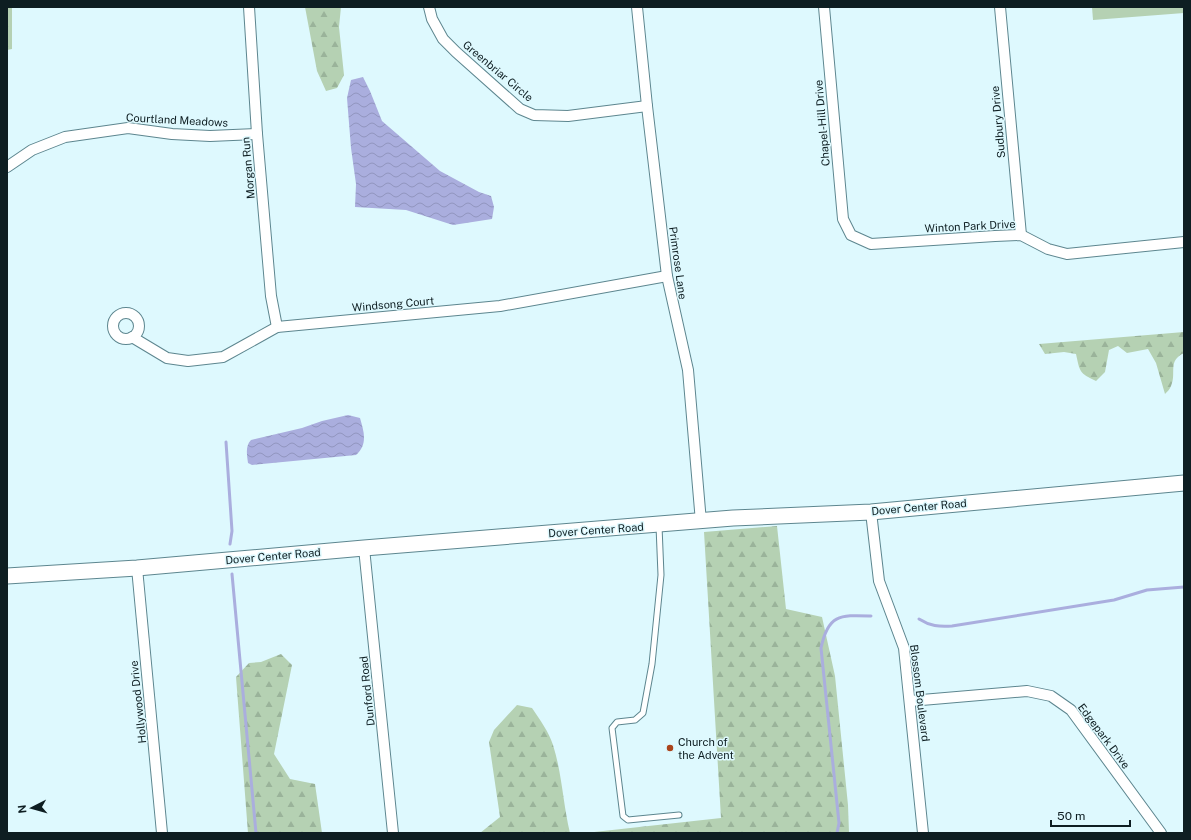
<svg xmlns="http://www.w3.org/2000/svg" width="1191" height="840" font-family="'Public Sans',sans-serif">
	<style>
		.forest { fill: url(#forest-firs) }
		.park { fill: #b5d1b3 }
		.water { fill: url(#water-waves) }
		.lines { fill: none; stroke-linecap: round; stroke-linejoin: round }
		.stream { stroke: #aaaede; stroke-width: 3 }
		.lane-casing { stroke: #5d868f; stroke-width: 7 }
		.street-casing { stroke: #5d868f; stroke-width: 12 }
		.secondary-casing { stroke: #5d868f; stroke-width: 17 }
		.lane { stroke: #fff; stroke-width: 5 }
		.street { stroke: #fff; stroke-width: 10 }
		.secondary { stroke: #fff; stroke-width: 15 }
		.poi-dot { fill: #aa441b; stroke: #def9fe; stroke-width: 1.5 }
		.labels { text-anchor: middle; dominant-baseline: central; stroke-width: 3; stroke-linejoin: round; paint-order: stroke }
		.street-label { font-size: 11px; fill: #0e1e22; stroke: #def9fe }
		.poi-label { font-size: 11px; fill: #0e1e22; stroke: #def9fe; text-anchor: start }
	</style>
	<defs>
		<pattern id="forest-firs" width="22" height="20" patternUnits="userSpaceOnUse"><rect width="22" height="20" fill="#b5d1b3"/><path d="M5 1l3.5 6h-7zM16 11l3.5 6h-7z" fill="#9ab39a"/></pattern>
		<pattern id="water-waves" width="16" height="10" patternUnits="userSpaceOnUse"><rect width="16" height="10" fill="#aaaede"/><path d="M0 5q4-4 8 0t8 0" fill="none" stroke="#9195be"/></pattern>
	</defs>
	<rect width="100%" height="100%" fill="#def9fe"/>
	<g class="forest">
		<path d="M 7,7 L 12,7 L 12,49 L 7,50 Z"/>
		<path d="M 305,7 L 341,7 L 339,27 L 344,75 L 337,88 L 326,91 L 317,71 Z"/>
		<path d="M 1184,332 L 1184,353 C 1167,361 1177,373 1171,386 C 1170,389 1167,392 1165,394 L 1156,363 L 1148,349 L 1127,353 L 1118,346 L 1109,350 L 1105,372 L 1096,381 C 1079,373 1080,372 1076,354 L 1064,352 L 1045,354 L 1039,344 Z"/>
		<path d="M 777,526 L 786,609 L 822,617 L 835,676 L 848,805 L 849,833 L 585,833 L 721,818 L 704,532 Z"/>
		<path d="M 281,654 L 292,665 L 274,754 L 290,779 L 315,784 L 322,833 L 248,833 L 236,677 L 249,663 L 261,662 Z"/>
		<path d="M 517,705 L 532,708 C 540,720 549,732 553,745 C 562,773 563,804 570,833 L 480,833 L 500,817 L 489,742 L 494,730 Z"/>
	</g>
	<path class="park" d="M 1092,7 L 1184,7 L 1184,13 L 1093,20 Z"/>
	<g class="water">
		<path d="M 363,77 L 370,91 L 382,121 L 440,171 L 479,192 L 491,196 L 494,207 L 492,219 L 453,225 L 406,210 L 355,207 L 356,184 L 351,148 L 347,98 L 351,80 Z"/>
		<path d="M 348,415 L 360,418 C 364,432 368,444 356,455 L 252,465 L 248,463 C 247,455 245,446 251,440 L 302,428 L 322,421 Z"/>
	</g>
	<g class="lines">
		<g class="stream">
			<path d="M 226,442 L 232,531 L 230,544"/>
			<path d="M 232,574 L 256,833"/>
			<path d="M 919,619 C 930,626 939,627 952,626 L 1114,600 L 1147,590 L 1184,587"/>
			<path d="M 837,833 L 839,823 L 821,648 C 828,614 840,615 871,616"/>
		</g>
		<defs>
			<path id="lane" d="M 659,526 L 661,575 L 652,664 L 643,713 L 635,720 L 617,722 L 612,728 L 623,816 L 628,820 L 679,815"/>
			<g id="street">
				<path d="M 249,7 L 257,134 L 271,296 L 277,327"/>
				<path d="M 429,7 L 432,19 L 443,39 L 456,52 L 520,109 L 534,115 L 568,116 L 647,106"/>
				<path d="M 637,7 L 647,106 L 667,276 L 688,370 L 701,522"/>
				<path d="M 824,7 L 843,219 L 851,235 L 871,244 L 995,236 L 1021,235 L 1048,249 L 1067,254 L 1184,242"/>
				<path d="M 1000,7 L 1021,235"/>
				<path d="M 7,167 L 32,150 L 65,137 L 128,128 L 172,134 L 210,136 L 257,134"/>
				<circle cx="126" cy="326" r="13"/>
				<path d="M 132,337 L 167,358 L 188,361 L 223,357 L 277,327 L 500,306 L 667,276"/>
				<path d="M 871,512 L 879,581 L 904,648 L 923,833"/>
				<path d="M 364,548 L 393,833"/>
				<path d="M 137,568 L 162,833"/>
				<path d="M 910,701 L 1027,691 L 1051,696 L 1071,710 L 1161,833"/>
			</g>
			<path id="secondary" d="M 7,576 L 137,568 L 364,548 L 733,518 L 871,512 L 1184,483"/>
		</defs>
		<use href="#lane" class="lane-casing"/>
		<use href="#street" class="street-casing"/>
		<use href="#secondary" class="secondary-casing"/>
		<use href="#lane" class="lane"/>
		<use href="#street" class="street"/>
		<use href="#secondary" class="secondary"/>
	</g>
	<circle class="poi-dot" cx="670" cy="748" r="4"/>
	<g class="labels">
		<g class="street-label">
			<text transform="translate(498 71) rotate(40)">Greenbriar Circle</text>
			<text transform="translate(177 120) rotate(3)">Courtland Meadows</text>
			<text transform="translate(998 122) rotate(-95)">Sudbury Drive</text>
			<text transform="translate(822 123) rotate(-95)">Chapel-Hill Drive</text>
			<text transform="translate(248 168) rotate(-95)">Morgan Run</text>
			<text transform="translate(970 226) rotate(-3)">Winton Park Drive</text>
			<text transform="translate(678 263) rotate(82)">Primrose Lane</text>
			<text transform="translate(393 304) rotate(-5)">Windsong Court</text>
			<text transform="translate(919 507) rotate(-5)">Dover Center Road</text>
			<text transform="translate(596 530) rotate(-4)">Dover Center Road</text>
			<text transform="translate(273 556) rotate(-5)">Dover Center Road</text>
			<text transform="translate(367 691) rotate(-96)">Dunford Road</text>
			<text transform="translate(920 693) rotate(83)">Blossom Boulevard</text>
			<text transform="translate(138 702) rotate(-96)">Hollywood Drive</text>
			<text transform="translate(1104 736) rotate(53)">Edgepark Drive</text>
		</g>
		<g class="poi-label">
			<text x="678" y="742">Church of<tspan x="678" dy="13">the Advent</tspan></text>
		</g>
	</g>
	<rect width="1191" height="840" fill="none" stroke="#0e1e22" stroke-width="16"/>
	<g transform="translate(32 808) rotate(264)" stroke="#def9fe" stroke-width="3" paint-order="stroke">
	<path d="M0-3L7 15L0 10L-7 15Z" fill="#0e1e22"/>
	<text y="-6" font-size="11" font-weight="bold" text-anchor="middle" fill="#0e1e22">N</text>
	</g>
	<path d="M1051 820v6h79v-6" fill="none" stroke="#0e1e22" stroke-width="2"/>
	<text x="1057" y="820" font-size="12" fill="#0e1e22" stroke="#def9fe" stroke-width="3" paint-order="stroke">50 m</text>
</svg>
